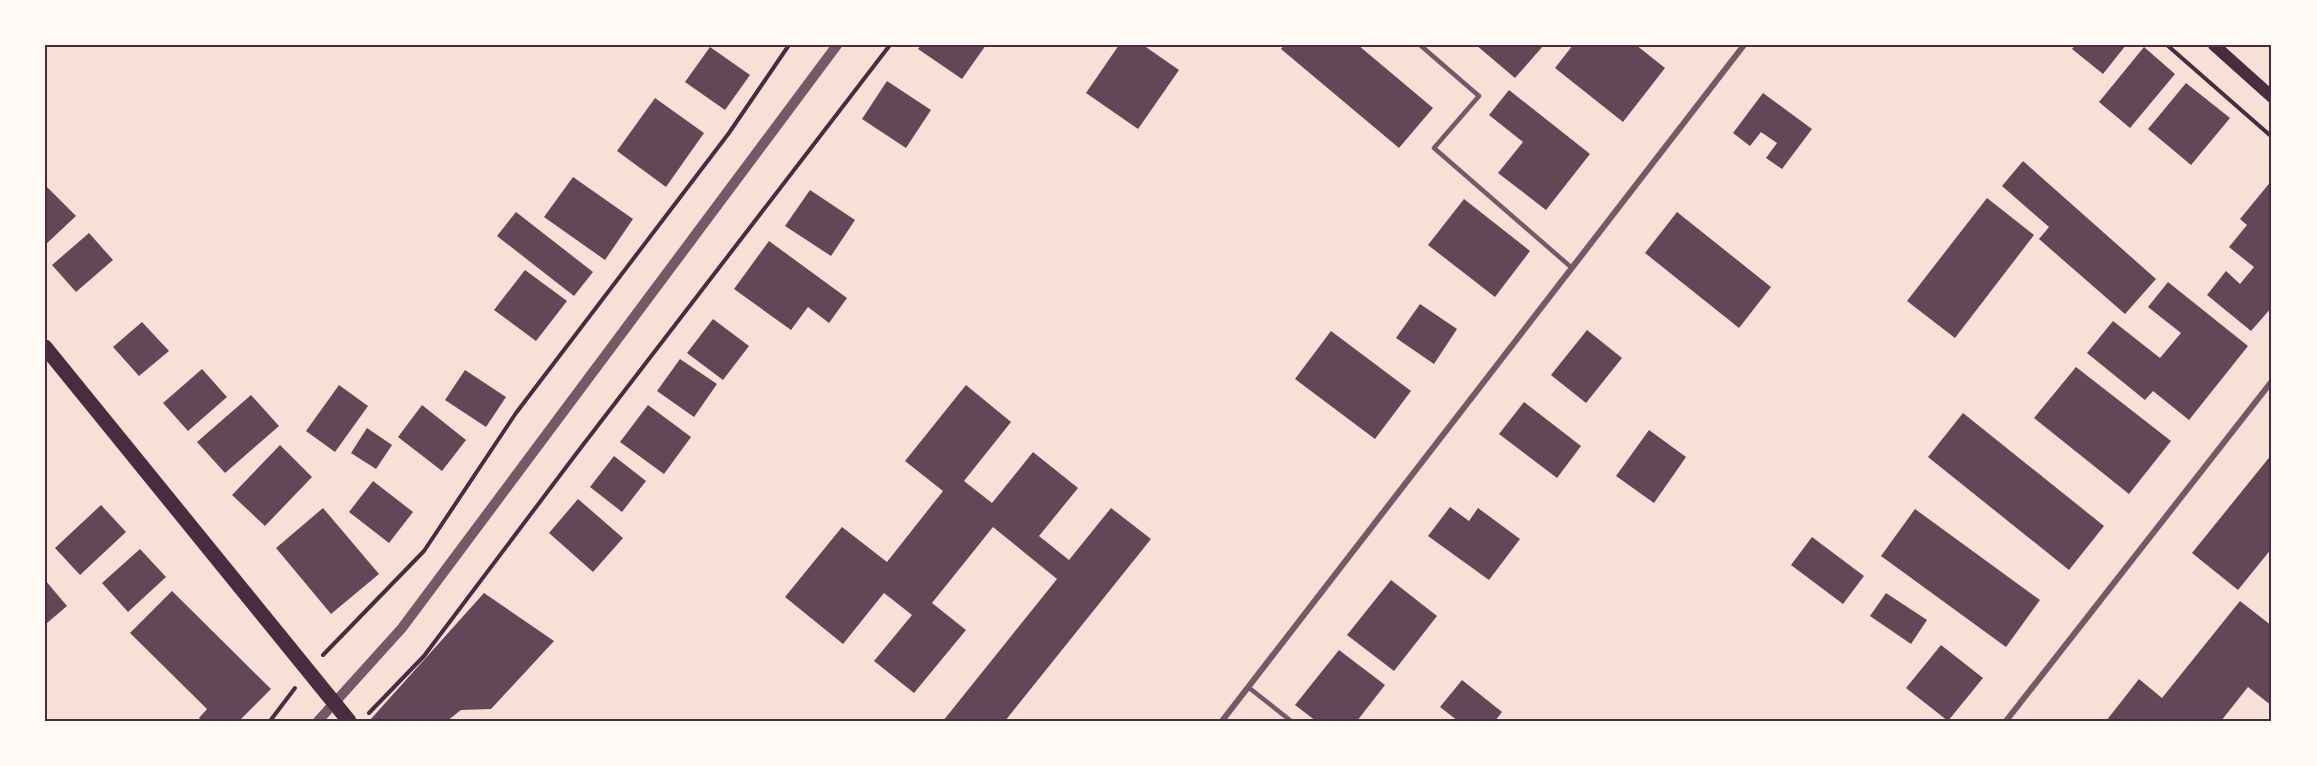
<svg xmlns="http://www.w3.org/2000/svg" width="2317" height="766" font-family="'DM Sans',sans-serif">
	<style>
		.building { fill: #644757 }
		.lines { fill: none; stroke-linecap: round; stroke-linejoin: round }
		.path { stroke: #4a2c40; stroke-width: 4 }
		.service { stroke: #755966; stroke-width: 4.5 }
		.minor { stroke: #755966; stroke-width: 6 }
		.tertiary { stroke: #755966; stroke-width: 10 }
		.secondary { stroke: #4a2c40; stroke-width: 12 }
		.primary { stroke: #4a2c40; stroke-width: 15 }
		.neatline { fill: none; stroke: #4a2c40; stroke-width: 2 }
	</style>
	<rect width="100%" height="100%" fill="#f7e1d7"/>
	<g class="building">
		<path d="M 921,45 L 986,45 L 962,79 L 918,49 Z"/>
		<path d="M 1119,45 L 1143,45 L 1179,70 L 1138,129 L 1086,93 Z"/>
		<path d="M 1284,45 L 1358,45 L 1433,108 L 1399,148 L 1281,49 Z"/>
		<path d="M 1476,45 L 1544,45 L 1515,78 Z"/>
		<path d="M 1573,45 L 1636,45 L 1665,68 L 1623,122 L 1555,68 Z"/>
		<path d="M 2075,45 L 2126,45 L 2103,74 L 2072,49 Z"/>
		<path d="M 710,47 L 750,75 L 725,110 L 685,82 Z"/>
		<path d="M 2144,47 L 2175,74 L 2130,128 L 2099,102 Z"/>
		<path d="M 887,81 L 931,110 L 906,148 L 862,119 Z"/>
		<path d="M 2186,83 L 2230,118 L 2191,165 L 2148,129 Z"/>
		<path d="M 1509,90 L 1590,154 L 1546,210 L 1498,173 L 1523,142 L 1489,115 Z"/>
		<path d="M 1763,93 L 1812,129 L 1782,169 L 1766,158 L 1777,143 L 1761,132 L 1750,146 L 1733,133 Z"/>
		<path d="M 655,98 L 704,133 L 666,187 L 617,151 Z"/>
		<path d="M 2023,161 L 2156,279 L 2125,314 L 2039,239 L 2049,227 L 2002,186 Z"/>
		<path d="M 573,177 L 633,219 L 605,260 L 544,217 Z"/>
		<path d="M 2272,180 L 2272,307 L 2251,331 L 2207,295 L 2226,271 L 2240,284 L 2254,267 L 2229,247 L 2247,225 L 2240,219 Z"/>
		<path d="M 47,187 L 76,216 L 45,245 L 45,189 Z"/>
		<path d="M 810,190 L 855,220 L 831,256 L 785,226 Z"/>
		<path d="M 1987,198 L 2034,235 L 1955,338 L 1907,301 Z"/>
		<path d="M 1464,199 L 1530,251 L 1495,297 L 1428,245 Z"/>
		<path d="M 516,212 L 593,272 L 574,296 L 497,236 Z"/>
		<path d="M 1677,212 L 1771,287 L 1739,328 L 1645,253 Z"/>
		<path d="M 89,233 L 113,260 L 76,292 L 52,265 Z"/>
		<path d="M 769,241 L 847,298 L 829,323 L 808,307 L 791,330 L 734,289 Z"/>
		<path d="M 525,270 L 567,301 L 536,341 L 494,310 Z"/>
		<path d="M 2168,282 L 2248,346 L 2189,420 L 2153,391 L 2145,400 L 2087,353 L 2113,321 L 2160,358 L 2181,333 L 2148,307 Z"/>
		<path d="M 1420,304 L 1457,329 L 1434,364 L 1396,338 Z"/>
		<path d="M 713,319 L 749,346 L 723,380 L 687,353 Z"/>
		<path d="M 142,322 L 169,351 L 139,376 L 113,347 Z"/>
		<path d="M 1587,330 L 1622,358 L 1586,403 L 1551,375 Z"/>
		<path d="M 1331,331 L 1411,391 L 1375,439 L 1295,379 Z"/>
		<path d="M 680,359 L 717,384 L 694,417 L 657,391 Z"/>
		<path d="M 2076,367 L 2171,441 L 2129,494 L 2034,418 Z"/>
		<path d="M 202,369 L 227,397 L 188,431 L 163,403 Z"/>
		<path d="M 465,370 L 506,397 L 486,427 L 445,400 Z"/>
		<path d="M 339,385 L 368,406 L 335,452 L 306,431 Z"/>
		<path d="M 966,385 L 1011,422 L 964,481 L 992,503 L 1033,452 L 1078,488 L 1039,536 L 1069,560 L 1111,508 L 1151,539 L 1005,721 L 943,721 L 1057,579 L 993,527 L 932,603 L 966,630 L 914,693 L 874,661 L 912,615 L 884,593 L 843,644 L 785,597 L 842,527 L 887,562 L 943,491 L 905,461 Z"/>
		<path d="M 251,395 L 279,426 L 225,473 L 197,442 Z"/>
		<path d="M 1524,402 L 1581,446 L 1557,478 L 1499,434 Z"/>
		<path d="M 422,405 L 466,440 L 442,471 L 398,437 Z"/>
		<path d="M 648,405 L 691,437 L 664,474 L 620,442 Z"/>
		<path d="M 1963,413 L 2104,526 L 2069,570 L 1928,457 Z"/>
		<path d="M 367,428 L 392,445 L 376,469 L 351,453 Z"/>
		<path d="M 1649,430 L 1686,457 L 1654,503 L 1616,476 Z"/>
		<path d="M 280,445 L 312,477 L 265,526 L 232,495 Z"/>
		<path d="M 2272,454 L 2272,548 L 2238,590 L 2192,553 Z"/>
		<path d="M 614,456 L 646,481 L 622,512 L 590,487 Z"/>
		<path d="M 373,481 L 413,512 L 389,543 L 349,512 Z"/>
		<path d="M 578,499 L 623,538 L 593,572 L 549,533 Z"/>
		<path d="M 101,505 L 126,532 L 80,575 L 55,548 Z"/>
		<path d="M 1450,507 L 1469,521 L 1478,508 L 1520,539 L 1489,580 L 1428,536 Z"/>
		<path d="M 323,508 L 379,574 L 331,614 L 276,548 Z"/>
		<path d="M 1915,509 L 2040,600 L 2006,647 L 1881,556 Z"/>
		<path d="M 1812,537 L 1864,576 L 1843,604 L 1791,565 Z"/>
		<path d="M 140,549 L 166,577 L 128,612 L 102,583 Z"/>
		<path d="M 45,580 L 67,606 L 47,623 L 45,621 Z"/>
		<path d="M 1391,580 L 1437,616 L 1394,671 L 1347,635 Z"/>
		<path d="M 172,591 L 271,689 L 239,721 L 202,721 L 199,718 L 207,709 L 130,633 Z"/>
		<path d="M 484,593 L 554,641 L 491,709 L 461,710 L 447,721 L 371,721 L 370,720 Z"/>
		<path d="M 1886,593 L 1927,620 L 1911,644 L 1870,616 Z"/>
		<path d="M 2240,601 L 2272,626 L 2272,706 L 2248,687 L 2221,721 L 2106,721 L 2139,679 L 2162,698 Z"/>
		<path d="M 1941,645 L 1983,678 L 1948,721 L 1906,688 Z"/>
		<path d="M 1339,650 L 1385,685 L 1357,721 L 1316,721 L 1295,705 Z"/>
		<path d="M 1462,680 L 1502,712 L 1495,721 L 1458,721 L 1440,707 Z"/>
	</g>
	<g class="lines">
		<g class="path">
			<path d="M 2167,45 L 2272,137"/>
			<path d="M 323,655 L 424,551 L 516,413 L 729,133 L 789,45"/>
			<path d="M 369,713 L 424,656 L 576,454 L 890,45"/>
			<path d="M 270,721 L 295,688"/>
		</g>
		<g class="service">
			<path d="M 1420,45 L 1479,96 L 1434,148 L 1572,268"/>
			<path d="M 1248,687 L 1291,721"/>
		</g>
		<g class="minor">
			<path d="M 1222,721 L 1744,45"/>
			<path d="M 2006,721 L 2272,381"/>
		</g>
		<path class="tertiary" d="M 318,721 L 402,628 L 837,45"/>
		<path class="secondary" d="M 2214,45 L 2272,97"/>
		<path class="primary" d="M 45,347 L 349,721"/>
	</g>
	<rect width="2317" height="766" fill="none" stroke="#fffaf5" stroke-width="93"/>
	<rect x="46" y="46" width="2224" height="674" class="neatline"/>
</svg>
